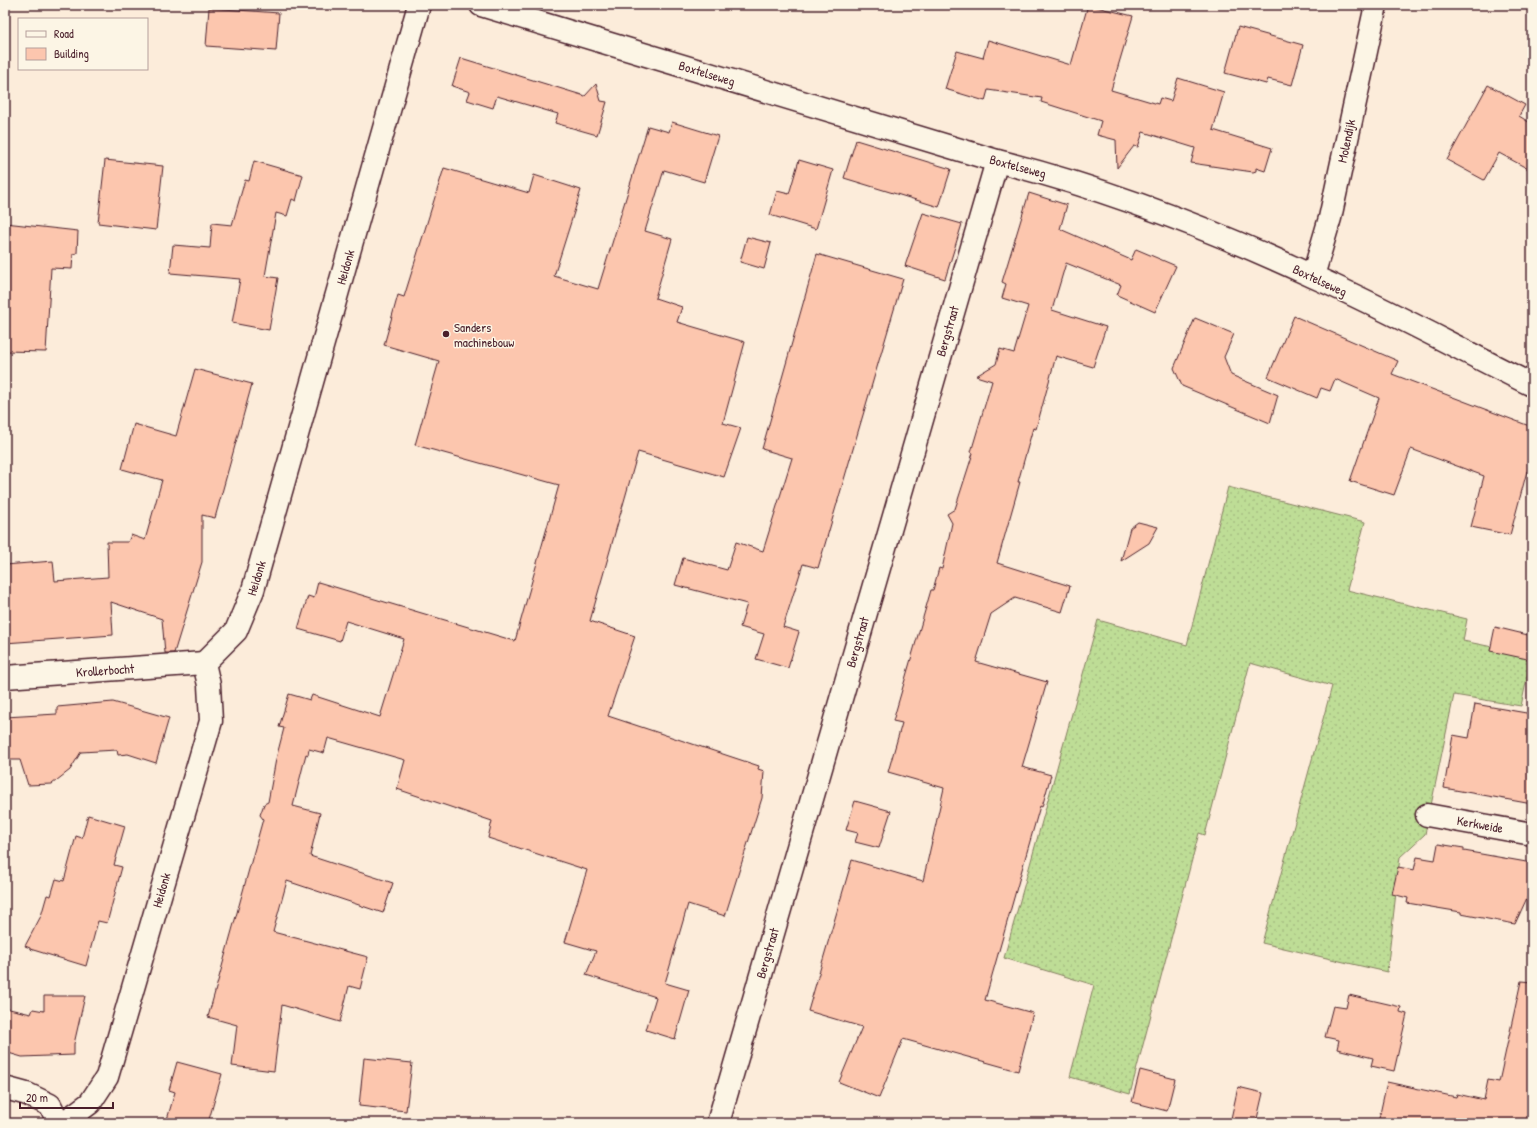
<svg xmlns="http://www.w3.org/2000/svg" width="1537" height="1128" font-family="'Patrick Hand',sans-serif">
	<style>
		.grass { fill: url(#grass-dots); stroke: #847e60 }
		.building { fill: #fcc6ae; stroke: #4a1f2b }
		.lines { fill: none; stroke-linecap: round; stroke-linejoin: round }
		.street-casing { stroke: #4a1f2b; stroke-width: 25 }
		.secondary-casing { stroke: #4a1f2b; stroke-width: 25 }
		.street { stroke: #fcf5e5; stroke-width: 22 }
		.secondary { stroke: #fcf5e5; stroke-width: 22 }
		.poi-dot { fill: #4a1f2b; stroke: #fcf5e5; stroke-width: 1.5 }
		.labels { text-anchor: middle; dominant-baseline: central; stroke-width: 3; stroke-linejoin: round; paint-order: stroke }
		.street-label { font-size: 13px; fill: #4a1f2b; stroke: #fcf5e5 }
		.poi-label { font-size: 13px; fill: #4a1f2b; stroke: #fcf5e5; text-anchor: start }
	</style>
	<defs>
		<pattern id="grass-dots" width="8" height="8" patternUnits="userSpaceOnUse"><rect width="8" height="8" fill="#bedd96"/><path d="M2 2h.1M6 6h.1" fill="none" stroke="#a5bd81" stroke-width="1.8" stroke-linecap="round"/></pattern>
	</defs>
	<rect width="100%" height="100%" fill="#fcecda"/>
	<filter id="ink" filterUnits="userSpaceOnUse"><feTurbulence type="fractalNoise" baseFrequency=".025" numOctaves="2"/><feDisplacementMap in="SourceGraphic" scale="8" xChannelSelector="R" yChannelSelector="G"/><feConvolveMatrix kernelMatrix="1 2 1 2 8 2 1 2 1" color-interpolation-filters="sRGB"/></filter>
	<g filter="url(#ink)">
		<path class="grass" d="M 1228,487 L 1365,522 L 1347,590 L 1467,619 L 1463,641 L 1532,655 L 1521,706 L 1454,695 L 1425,834 L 1400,857 L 1387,972 L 1262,943 L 1332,686 L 1250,663 L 1205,835 L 1199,833 L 1130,1094 L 1070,1077 L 1094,985 L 1004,958 L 1098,620 L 1187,645 Z"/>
		<g class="building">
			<path d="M 1088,5 L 1133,16 L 1111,90 L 1158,104 L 1160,98 L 1171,101 L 1178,78 L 1224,92 L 1213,130 L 1272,148 L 1265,171 L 1256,168 L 1256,171 L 1253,172 L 1191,163 L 1195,148 L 1143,132 L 1138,147 L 1134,146 L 1117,168 L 1116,140 L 1097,135 L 1101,121 L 1041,102 L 1042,98 L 988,90 L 985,101 L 945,89 L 957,51 L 983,58 L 988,40 L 1071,65 Z"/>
			<path d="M 209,8 L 279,13 L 276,51 L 206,46 Z"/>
			<path d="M 1238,27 L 1303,45 L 1292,85 L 1268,79 L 1266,84 L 1225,73 Z"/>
			<path d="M 461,58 L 585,96 L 596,84 L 601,101 L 607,102 L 597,135 L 555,123 L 558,114 L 497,96 L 493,108 L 467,100 L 470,92 L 452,86 Z"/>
			<path d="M 1488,85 L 1525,105 L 1519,116 L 1532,124 L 1532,171 L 1499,153 L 1484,180 L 1447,160 Z"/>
			<path d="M 672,122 L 718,136 L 704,182 L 664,170 L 645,231 L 672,239 L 655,298 L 682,307 L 677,322 L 745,342 L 723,423 L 741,428 L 724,477 L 638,452 L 590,621 L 635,636 L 608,716 L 759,766 L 758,769 L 764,771 L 762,798 L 725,916 L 688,904 L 665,983 L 689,990 L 675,1039 L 646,1030 L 656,997 L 586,975 L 596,951 L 565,942 L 587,870 L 488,838 L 492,821 L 397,789 L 405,760 L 328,738 L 324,753 L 309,749 L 308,755 L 306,754 L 293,806 L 320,813 L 310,856 L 393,883 L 383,913 L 287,881 L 273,932 L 368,957 L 360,989 L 349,986 L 340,1022 L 282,1005 L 274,1071 L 232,1066 L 237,1025 L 208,1017 L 263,819 L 260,815 L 264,804 L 268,802 L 276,759 L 284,728 L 279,727 L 289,694 L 310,700 L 312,695 L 380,717 L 404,639 L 346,621 L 340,641 L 298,629 L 308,596 L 314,598 L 318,582 L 515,641 L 559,485 L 415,445 L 439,361 L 384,345 L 398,295 L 404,297 L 444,168 L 529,193 L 534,175 L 581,190 L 554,276 L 598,289 L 648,126 L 669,132 Z"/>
			<path d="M 856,140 L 951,169 L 939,207 L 844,178 Z"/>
			<path d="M 105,160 L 163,166 L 156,230 L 98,223 Z"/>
			<path d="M 799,160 L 833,170 L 816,229 L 770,215 L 777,191 L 789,194 Z"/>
			<path d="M 254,161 L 303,175 L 296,201 L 292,199 L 287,216 L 276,213 L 265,276 L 278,278 L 269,330 L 232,323 L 240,279 L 170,273 L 173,245 L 210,248 L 212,223 L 232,225 L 245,180 L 249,181 Z"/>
			<path d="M 1029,193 L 1067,205 L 1060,229 L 1131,260 L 1136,249 L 1176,266 L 1155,312 L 1117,295 L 1121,285 L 1066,263 L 1052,310 L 1106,327 L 1093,367 L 1056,356 L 1036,429 L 1033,428 L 1018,482 L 1020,482 L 997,563 L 1070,586 L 1062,612 L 1015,598 L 991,614 L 976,662 L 1047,682 L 1022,767 L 1051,775 L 1042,807 L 1040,806 L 985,1000 L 1033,1013 L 1018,1071 L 903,1039 L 879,1098 L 839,1082 L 862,1027 L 808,1011 L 852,860 L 923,881 L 944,788 L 888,772 L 902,723 L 893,721 L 931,590 L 933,590 L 939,568 L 942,569 L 952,523 L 947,514 L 955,509 L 973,453 L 971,452 L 992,381 L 976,376 L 996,364 L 1000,349 L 1014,353 L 1028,306 L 1002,298 L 1006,284 L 1002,282 Z"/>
			<path d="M 923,213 L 962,224 L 945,279 L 905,266 Z"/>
			<path d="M 5,223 L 78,231 L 77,253 L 73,254 L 72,269 L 51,268 L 46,352 L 5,351 Z"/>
			<path d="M 747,237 L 771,243 L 764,269 L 740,262 Z"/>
			<path d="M 817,254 L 903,279 L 818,568 L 803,564 L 783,627 L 799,632 L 788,668 L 756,659 L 764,634 L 740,627 L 747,604 L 675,585 L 683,558 L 727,570 L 736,542 L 763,551 L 792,458 L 762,449 Z"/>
			<path d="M 1294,316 L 1398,361 L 1392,374 L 1532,427 L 1532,474 L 1527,471 L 1510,535 L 1471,527 L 1484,476 L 1411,449 L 1394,495 L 1350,481 L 1379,398 L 1335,379 L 1330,391 L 1321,388 L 1317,398 L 1268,377 Z"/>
			<path d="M 1195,318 L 1234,334 L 1224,357 L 1231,375 L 1278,395 L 1270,423 L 1182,386 L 1174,368 Z"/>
			<path d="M 195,369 L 252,384 L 215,518 L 202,515 L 202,562 L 174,653 L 165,653 L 162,619 L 111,602 L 113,635 L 5,643 L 5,565 L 53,561 L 55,581 L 108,577 L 107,542 L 128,542 L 131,535 L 145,540 L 162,480 L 122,469 L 134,424 L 176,436 Z"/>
			<path d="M 1138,522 L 1158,527 L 1149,543 L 1121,561 L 1130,528 Z"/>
			<path d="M 1495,627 L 1532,636 L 1532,660 L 1490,651 Z"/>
			<path d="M 113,702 L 169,718 L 156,763 L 128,754 L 118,755 L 117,750 L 81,752 L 70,770 L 52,784 L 28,785 L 20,760 L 5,760 L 5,717 L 57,714 L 57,707 Z"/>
			<path d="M 1475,704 L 1532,714 L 1532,804 L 1444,788 L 1453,735 L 1469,738 Z"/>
			<path d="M 855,801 L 891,811 L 879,848 L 855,842 L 858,833 L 846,830 Z"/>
			<path d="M 88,815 L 125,826 L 114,865 L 122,867 L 107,923 L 98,921 L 86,966 L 30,949 L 30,948 L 25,946 L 41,916 L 47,895 L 51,896 L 56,879 L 64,881 L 76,836 L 82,838 Z"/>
			<path d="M 1438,844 L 1464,848 L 1464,851 L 1532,863 L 1532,887 L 1515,924 L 1461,914 L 1461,912 L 1407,903 L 1408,898 L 1392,894 L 1398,867 L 1414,870 L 1417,857 L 1435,860 Z"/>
			<path d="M 1521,981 L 1532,982 L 1532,1123 L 1378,1123 L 1387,1082 L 1456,1097 L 1457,1094 L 1484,1100 L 1488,1080 L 1499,1082 Z"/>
			<path d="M 1349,995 L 1401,1007 L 1400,1012 L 1407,1014 L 1394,1071 L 1371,1066 L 1373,1058 L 1337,1049 L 1339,1040 L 1325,1037 L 1333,1006 L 1346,1008 Z"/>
			<path d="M 44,996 L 85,996 L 74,1044 L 74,1055 L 22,1057 L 5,1052 L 5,1008 L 31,1014 L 33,1009 L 44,1011 Z"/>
			<path d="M 364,1058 L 412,1063 L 406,1111 L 359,1106 Z"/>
			<path d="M 177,1062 L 222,1074 L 208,1123 L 166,1123 L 175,1092 L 169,1090 Z"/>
			<path d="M 1140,1070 L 1175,1079 L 1167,1111 L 1132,1102 Z"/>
			<path d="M 1238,1087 L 1263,1093 L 1256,1123 L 1230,1123 Z"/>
		</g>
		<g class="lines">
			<defs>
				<g id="street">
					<path d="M 1313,276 L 1330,218 L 1376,5"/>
					<path d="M 5,677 L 204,663"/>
					<path d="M 1427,815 L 1532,834"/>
					<path d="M 5,1088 L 27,1094 L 50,1105 L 59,1123"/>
					<path d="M 63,1123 L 90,1103 L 107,1077 L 211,721 L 209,685 L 204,663 L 236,631 L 253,590 L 419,5"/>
					<path d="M 718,1123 L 997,161"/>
				</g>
				<path id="secondary" d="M 481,5 L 997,161 C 1105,188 1211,229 1312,276 C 1387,309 1459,349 1532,385"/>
			</defs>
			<use href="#street" class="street-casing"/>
			<use href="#secondary" class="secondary-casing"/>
			<use href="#street" class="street"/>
			<use href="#secondary" class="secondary"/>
		</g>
	</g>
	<circle class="poi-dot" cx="446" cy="334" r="4"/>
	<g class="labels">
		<g class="street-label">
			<text transform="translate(707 73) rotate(17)">Boxtelseweg</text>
			<text transform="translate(1346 141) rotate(-78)">Molendijk</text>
			<text transform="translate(1018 166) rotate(15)">Boxtelseweg</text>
			<text transform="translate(345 267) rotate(-74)">Heidonk</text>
			<text transform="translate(1320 280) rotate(25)">Boxtelseweg</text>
			<text transform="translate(947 331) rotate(-74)">Bergstraat</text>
			<text transform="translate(256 578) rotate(-73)">Heidonk</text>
			<text transform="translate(857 642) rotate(-74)">Bergstraat</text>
			<text transform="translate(105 670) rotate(-4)">Krollerbocht</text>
			<text transform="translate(1480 824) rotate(10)">Kerkweide</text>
			<text transform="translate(161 890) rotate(-74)">Heidonk</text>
			<text transform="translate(767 953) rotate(-74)">Bergstraat</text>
		</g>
		<g class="poi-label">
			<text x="454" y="327">Sanders<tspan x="454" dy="15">machinebouw</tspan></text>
		</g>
	</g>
	<rect width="1537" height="1128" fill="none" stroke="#fcf5e5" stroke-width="20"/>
	<rect x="10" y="10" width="1517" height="1108" fill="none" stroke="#4a1f2b" stroke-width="1.5" filter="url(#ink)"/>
	<rect x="18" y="18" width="130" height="52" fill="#fcf5e5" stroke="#b59f9b"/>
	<rect x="26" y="31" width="20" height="6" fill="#fcf5e5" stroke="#b59f9b"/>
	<text x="54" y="38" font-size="12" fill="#4a1f2b">Road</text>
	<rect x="26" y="48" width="20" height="12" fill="#fcc6ae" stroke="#b59f9b"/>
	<text x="54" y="58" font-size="12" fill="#4a1f2b">Building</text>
	<path d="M20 1102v6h93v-6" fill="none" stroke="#4a1f2b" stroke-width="2"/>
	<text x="26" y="1102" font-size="12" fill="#4a1f2b" stroke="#fcf5e5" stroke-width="3" paint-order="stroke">20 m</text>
</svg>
